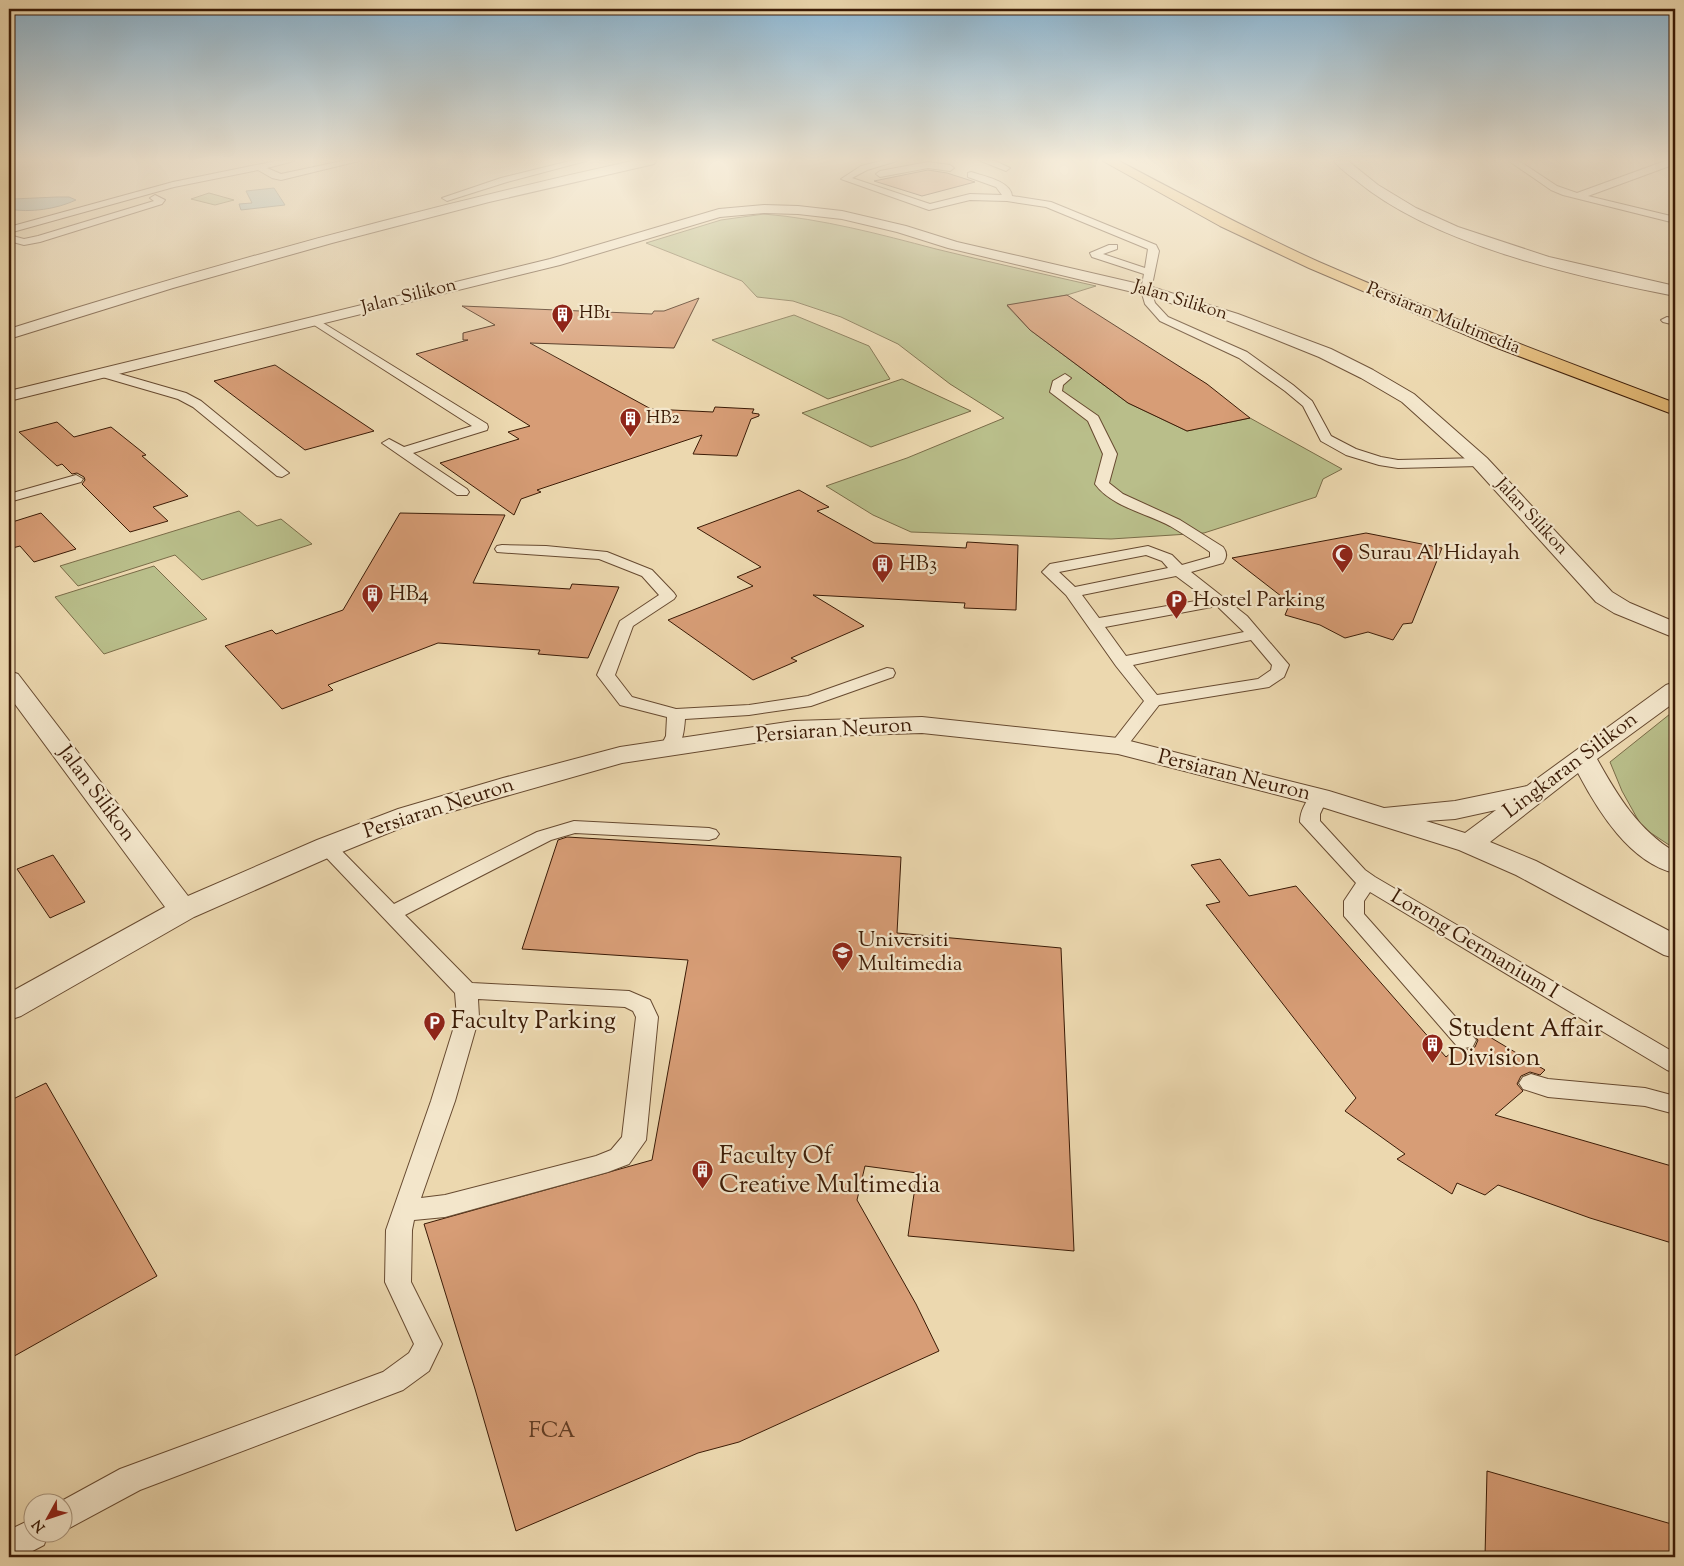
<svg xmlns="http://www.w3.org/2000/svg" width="1684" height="1566" font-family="'Sorts Mill Goudy',serif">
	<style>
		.green { fill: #b9be8a; stroke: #7a6c48 }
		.water { fill: #9db8b6; stroke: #767970 }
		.building { fill: #d79d76; stroke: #3b1b06 }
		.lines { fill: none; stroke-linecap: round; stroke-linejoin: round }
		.service-casing { stroke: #674a30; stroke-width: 2 }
		.tertiary-casing { stroke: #674a30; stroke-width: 2 }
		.primary-casing { stroke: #3b1b06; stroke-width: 2 }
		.service { fill: #f3e6cb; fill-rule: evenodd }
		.tertiary { fill: #f3e6cb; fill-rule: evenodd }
		.primary { fill: #e6bc78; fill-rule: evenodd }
		.labels { text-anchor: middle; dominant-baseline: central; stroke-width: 4.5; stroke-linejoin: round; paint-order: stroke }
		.far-street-label { font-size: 18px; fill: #3b1b06; stroke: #f3e6cb }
		.far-poi-label { font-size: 18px; fill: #3b1b06; stroke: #f3e6cb; text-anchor: start }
		.poi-label { font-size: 21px; fill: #3b1b06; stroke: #f3e6cb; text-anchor: start }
		.street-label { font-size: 21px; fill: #3b1b06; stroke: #f3e6cb }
		.near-number-label { font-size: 22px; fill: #623c22 }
		.near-poi-label { font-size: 25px; fill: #3b1b06; stroke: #f3e6cb; text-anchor: start }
	</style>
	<rect width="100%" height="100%" fill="#ecd8af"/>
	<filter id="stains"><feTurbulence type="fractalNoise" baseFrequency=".004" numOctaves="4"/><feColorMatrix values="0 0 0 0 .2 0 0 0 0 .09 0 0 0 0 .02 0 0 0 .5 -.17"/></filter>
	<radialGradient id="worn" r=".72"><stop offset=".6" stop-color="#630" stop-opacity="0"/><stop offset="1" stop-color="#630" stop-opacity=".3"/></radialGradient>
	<g class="green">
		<path d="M 209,193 L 234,200 L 215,205 L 191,199 Z"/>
		<path d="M 764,214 C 823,219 879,234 936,249 C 989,262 1043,274 1096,286 L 1067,295 L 1007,306 L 1030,330 L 1128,403 L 1187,431 L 1250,418 L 1342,469 L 1323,479 L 1316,497 L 1204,533 L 1111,539 L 911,532 L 873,515 L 826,486 L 907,458 L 1004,418 L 950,384 L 898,344 L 841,317 L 793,301 L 757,297 L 742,281 L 646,243 L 721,220 Z"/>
		<path d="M 794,315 L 869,346 L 890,379 L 828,399 L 712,340 Z"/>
		<path d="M 902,379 L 971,411 L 871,447 L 802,413 Z"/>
		<path d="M 239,511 L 257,526 L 281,519 L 312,544 L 202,580 L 175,555 L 78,586 L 60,566 Z"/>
		<path d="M 154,566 L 207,619 L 104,654 L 55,597 Z"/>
		<path d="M 1675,710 L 1675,849 L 1642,827 L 1622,791 L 1610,762 Z"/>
	</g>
	<g class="water">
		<path d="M 274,188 L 285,205 L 241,210 L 239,204 L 252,203 L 246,191 Z"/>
		<path d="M 57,197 L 69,197 L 76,200 C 57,209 30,213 9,209 L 9,202 L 13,199 Z"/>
	</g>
	<g class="building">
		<path d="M 928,170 L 947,173 L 975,182 L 922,196 L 874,181 Z"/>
		<path d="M 1067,295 L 1207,384 L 1250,418 L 1187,431 L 1128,403 L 1030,330 L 1007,305 Z"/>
		<path d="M 699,298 L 674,348 L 530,343 L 651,409 L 713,412 L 715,407 L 754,409 L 752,413 L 759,414 L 759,416 L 751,419 L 737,456 L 693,454 L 702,435 L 537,490 L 541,492 L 521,499 L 514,515 L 440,463 L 519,439 L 508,432 L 530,426 L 416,354 L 468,340 L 463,340 L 463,333 L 495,325 L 462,306 L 652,314 L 654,311 L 664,311 Z"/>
		<path d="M 275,365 L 374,431 L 305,450 L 214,381 Z"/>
		<path d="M 57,422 L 74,437 L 111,427 L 146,455 L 142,456 L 188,496 L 153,507 L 168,521 L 130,532 L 82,484 L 85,480 L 84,477 L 77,473 L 72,474 L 62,464 L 57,466 L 19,432 Z"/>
		<path d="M 799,490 L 829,507 L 817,511 L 874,543 L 966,548 L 967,542 L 1018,545 L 1016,610 L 964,608 L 965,603 L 813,595 L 864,626 L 791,658 L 797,661 L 753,680 L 668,620 L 753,586 L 737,577 L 761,567 L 697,528 Z"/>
		<path d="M 41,513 L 76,549 L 34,562 L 20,546 L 9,549 L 9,523 Z"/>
		<path d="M 400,513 L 505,515 L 473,583 L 570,589 L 572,584 L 619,587 L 588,658 L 538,654 L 540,650 L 438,643 L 328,685 L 333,690 L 282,709 L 225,646 L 272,630 L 276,634 L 343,610 Z"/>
		<path d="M 1366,533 L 1442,548 L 1412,623 L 1403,624 L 1393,640 L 1368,632 L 1345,638 L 1320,625 L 1285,615 L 1290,603 L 1232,558 Z"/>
		<path d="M 567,837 L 901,857 L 897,933 L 1061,948 L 1074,1251 L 908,1236 L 917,1173 L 865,1166 L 857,1200 L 916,1304 L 939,1351 L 739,1442 L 698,1453 L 516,1531 L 475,1389 L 424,1224 L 652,1160 L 688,960 L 522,949 L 558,840 Z"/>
		<path d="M 53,855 L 85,902 L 50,918 L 17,869 Z"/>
		<path d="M 1220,859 L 1249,896 L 1296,886 L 1446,1057 L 1457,1048 L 1465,1050 L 1475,1047 L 1478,1040 L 1473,1034 L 1478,1030 L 1545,1070 L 1540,1075 L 1530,1072 L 1521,1076 L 1517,1084 L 1523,1091 L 1495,1115 L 1675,1167 L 1675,1244 L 1590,1218 L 1498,1185 L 1485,1195 L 1457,1183 L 1452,1194 L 1397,1159 L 1405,1154 L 1345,1111 L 1356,1098 L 1206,905 L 1220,902 L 1191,865 Z"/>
		<path d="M 46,1083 L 157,1276 L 9,1359 L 9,1101 Z"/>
		<path d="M 1487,1471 L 1675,1525 L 1675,1557 L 1485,1557 Z"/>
	</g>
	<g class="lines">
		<defs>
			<g id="service">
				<path d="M 276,161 L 294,161 L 267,168 L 281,174 L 342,161 L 359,161 L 281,180 L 272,178 L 258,170 L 174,187 L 9,233 L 9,227 L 173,182 Z"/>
				<path d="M 570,161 L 586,161 L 507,182 L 450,200 L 447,201 L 442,198 L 501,178 Z"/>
				<path d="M 881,161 L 897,161 L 867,170 L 852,178 L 930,204 L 970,194 L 1002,195 L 996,187 L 968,177 L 968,173 L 971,172 C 983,176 1011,181 1012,196 L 1051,202 L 1156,245 L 1159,251 L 1151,290 L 1155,303 L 1168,317 L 1247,352 L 1293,385 L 1312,401 L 1331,436 L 1356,449 L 1381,457 L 1398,460 L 1480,458 L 1487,462 L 1480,466 L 1398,468 L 1379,465 L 1346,455 L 1321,441 L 1303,406 L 1285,391 L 1239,358 L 1160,321 L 1145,304 L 1141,290 L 1144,274 L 1092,257 L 1090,253 L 1109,245 L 1117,245 L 1117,249 L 1103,254 L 1145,268 L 1148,249 L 1046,207 L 1007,201 L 970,200 L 929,210 L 841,179 L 861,166 Z"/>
				<path d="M 981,161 L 995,161 L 1010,168 L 1006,171 Z"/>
				<path d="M 1509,161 L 1519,161 L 1557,186 L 1577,193 L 1665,161 L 1675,161 L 1675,164 L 1588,196 L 1675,217 L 1675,223 L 1563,195 L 1551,190 Z"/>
				<path d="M 928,162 L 950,165 L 954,168 L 950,171 L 928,168 L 880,177 L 876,174 L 880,171 Z"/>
				<path d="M 155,195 L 165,200 L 162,204 L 40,242 L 24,245 L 9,241 L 9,235 L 24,239 L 38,236 L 154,201 L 150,198 Z"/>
				<path d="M 1667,317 L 1675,319 L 1675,325 L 1663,322 L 1661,320 Z"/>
				<path d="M 315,318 L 487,424 L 488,427 L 487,430 L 413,453 L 467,489 L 469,492 L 467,495 L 457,495 L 382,443 L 389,439 L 404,447 L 472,426 L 311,323 L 309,321 L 311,319 Z"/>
				<path d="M 103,369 L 186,393 L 201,401 L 289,473 L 282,477 L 277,476 L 193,407 L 178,399 L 99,376 L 97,373 L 99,370 Z"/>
				<path d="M 1065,374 L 1071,378 L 1063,385 L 1062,391 L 1098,416 L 1117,454 L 1109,483 L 1123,494 L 1180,520 L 1223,547 C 1227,552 1227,558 1223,563 L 1191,572 L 1247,616 L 1289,665 L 1284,677 L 1269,687 L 1159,705 L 1124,750 L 1118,751 L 1112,750 L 1109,746 L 1144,701 L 1116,666 L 1066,595 L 1042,572 L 1050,564 L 1148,546 L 1172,555 L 1182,565 L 1210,557 L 1210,552 C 1197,543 1184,534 1170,526 C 1146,513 1112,507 1095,484 L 1103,454 L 1088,421 L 1050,392 L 1053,381 ZM 1146,555 L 1162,561 L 1168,568 L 1075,587 L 1059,572 ZM 1176,576 L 1207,599 L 1099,618 L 1082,595 ZM 1217,606 L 1244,632 L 1126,656 L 1105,627 ZM 1251,640 L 1272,665 L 1271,670 L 1258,679 L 1157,695 L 1133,665 Z"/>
				<path d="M 76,475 L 83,479 L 81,482 L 9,502 L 9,494 Z"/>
				<path d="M 502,545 L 546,546 L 607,552 L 652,570 L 674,593 L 676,596 L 674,599 L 633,626 L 615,675 L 632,697 L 676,709 L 749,705 L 808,696 L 887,668 L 893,669 L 895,673 L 893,677 L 811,706 L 749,715 L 685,719 C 684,732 683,741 675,752 L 669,753 L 663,752 L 660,748 L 666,736 L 667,717 L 620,705 L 597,675 L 620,621 L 659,595 L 642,576 L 599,559 L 497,552 L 495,549 L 497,546 Z"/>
				<path d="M 1319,791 L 1326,793 L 1328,797 L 1320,814 L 1320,821 L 1365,870 L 1375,877 L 1675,1053 L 1675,1073 L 1667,1070 L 1370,892 L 1364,901 L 1364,914 L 1476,1040 L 1473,1046 L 1465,1048 L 1457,1046 L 1344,916 L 1344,901 L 1356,883 L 1300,822 C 1300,811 1306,802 1312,793 Z"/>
				<path d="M 574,821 L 709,828 L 716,830 L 719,834 L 716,838 L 709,840 L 575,833 L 551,840 L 405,915 L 472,983 L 629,991 L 650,1000 L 658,1017 L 646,1140 L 629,1164 L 608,1172 L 445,1217 L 414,1220 L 412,1230 L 411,1282 L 442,1344 L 429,1371 L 403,1390 L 140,1490 L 62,1532 L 62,1504 L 56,1504 L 120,1469 L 383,1372 L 409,1353 L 414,1344 L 385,1282 L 386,1230 L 431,1101 L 457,1017 L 455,993 L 320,851 L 317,847 L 320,843 L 327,841 L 334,843 L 394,904 L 537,832 ZM 478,999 L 625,1007 L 633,1011 L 636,1017 L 622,1137 L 611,1150 L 596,1156 L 445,1195 L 421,1198 L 455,1101 L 479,1017 Z"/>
				<path d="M 1531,1074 L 1548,1079 L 1645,1088 L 1675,1096 L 1675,1114 L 1645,1106 L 1548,1097 L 1523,1089 L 1519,1083 L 1523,1077 Z"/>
				<path d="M 32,1519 L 32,1534 L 48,1534 L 44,1545 L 21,1557 L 9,1557 L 9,1530 Z"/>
			</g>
			<g id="tertiary">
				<path d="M 632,161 L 656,161 L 654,164 L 489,202 L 332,243 L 173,288 L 9,339 L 9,329 C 214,264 421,208 632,161 Z"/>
				<path d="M 1334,161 L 1348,161 L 1378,185 L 1416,208 L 1458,227 L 1549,257 L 1675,286 L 1675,296 C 1577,277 1434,245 1357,181 C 1349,175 1340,169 1334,161 Z"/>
				<path d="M 764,205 L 798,206 L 842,211 L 906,226 L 957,242 L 1152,287 L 1238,314 L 1331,349 L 1373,370 L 1414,394 L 1487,458 L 1612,592 L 1630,603 L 1675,622 L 1675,638 L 1614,613 L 1596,602 L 1473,466 L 1402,402 L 1361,378 L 1319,357 L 1272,338 L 1226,320 L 1141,294 L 948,248 L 897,232 L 842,219 L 798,214 L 764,213 L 720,217 L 560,265 L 9,401 L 9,391 L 550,259 L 719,209 Z"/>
				<path d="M 9,671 L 18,674 L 188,896 L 317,840 L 398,809 L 503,778 L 620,747 L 794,721 L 922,717 L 1118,738 L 1329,791 L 1384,808 L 1455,801 L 1527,786 L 1666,685 L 1675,682 L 1675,702 L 1597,759 C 1617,795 1638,830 1675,852 L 1675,873 C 1630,863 1598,811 1578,773 L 1490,842 L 1536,861 L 1675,934 L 1675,958 L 1664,955 L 1516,875 L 1459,850 L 1309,803 L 1118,754 L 922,733 L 794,737 L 622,763 L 418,821 L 337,854 L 194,917 L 21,1016 L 9,1020 L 9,993 L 165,907 L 9,696 ZM 1496,810 L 1465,833 L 1426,821 L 1455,819 Z"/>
			</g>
			<path id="primary" d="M 1103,161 L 1119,161 C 1185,196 1251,231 1319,262 C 1436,313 1556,358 1675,403 L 1675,415 L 1492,346 L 1309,268 L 1220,226 Z"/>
		</defs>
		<use href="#service" class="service-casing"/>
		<use href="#tertiary" class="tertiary-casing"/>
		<use href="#primary" class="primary-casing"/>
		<use href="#service" class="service"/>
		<use href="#tertiary" class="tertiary"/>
		<use href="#primary" class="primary"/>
	</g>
	<linearGradient id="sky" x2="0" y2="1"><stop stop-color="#8ab6d4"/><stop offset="0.42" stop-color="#f6eddb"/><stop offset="1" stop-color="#f6eddb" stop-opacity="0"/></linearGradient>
	<rect width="1684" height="381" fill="url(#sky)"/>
	<defs>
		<symbol id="building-pin" viewBox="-11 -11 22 30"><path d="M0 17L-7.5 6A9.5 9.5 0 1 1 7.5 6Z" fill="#8f2418" stroke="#f3e6cb"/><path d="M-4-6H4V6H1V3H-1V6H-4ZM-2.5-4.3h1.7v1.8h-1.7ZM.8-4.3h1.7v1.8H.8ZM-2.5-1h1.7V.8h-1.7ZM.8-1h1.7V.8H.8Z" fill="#fff"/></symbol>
		<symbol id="mosque-pin" viewBox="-11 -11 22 30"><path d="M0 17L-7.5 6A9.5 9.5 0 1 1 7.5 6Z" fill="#8f2418" stroke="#f3e6cb"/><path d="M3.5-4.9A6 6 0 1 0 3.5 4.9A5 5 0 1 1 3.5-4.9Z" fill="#fff"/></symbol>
		<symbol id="parking-pin" viewBox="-11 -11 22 30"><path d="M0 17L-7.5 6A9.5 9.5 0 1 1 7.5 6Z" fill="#8f2418" stroke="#f3e6cb"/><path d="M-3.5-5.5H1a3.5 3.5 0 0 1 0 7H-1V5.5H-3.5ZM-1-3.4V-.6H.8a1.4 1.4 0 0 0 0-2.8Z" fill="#fff"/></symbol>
		<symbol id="university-pin" viewBox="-11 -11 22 30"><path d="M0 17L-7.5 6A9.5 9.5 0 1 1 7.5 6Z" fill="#8f2418" stroke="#f3e6cb"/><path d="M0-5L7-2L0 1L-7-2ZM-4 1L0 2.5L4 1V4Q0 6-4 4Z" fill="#fff"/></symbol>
	</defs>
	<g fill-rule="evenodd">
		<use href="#building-pin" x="550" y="302" width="25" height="34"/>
		<use href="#building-pin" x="618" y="406" width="25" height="34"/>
		<use href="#mosque-pin" x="1330" y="542" width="25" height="34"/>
		<use href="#building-pin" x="870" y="552" width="25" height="34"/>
		<use href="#building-pin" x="360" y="582" width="25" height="34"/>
		<use href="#parking-pin" x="1164" y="588" width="25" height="34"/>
		<use href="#university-pin" x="830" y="940" width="25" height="34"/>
		<use href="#parking-pin" x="422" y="1010" width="25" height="34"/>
		<use href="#building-pin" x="1420" y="1032" width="25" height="34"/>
		<use href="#building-pin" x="690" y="1158" width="25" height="34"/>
	</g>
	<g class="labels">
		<g class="far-street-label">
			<text transform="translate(409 297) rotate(-14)">Jalan Silikon</text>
			<text transform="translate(1180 301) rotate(17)">Jalan Silikon</text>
			<text transform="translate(1443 319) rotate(22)">Persiaran Multimedia</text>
			<text transform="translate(1531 517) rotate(47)">Jalan Silikon</text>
		</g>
		<g class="far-poi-label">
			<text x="579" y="314">HB1</text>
			<text x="646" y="419">HB2</text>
		</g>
		<g class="poi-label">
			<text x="1358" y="554">Surau Al Hidayah</text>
			<text x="899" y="565">HB3</text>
			<text x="389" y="595">HB4</text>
			<text x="1193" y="601">Hostel Parking</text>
			<text x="858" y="941">Universiti<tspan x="858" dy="24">Multimedia</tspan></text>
		</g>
		<g class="street-label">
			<text transform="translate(834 731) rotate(-4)">Persiaran Neuron</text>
			<text transform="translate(1571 766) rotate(-37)">Lingkaran Silikon</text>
			<text transform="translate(1234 776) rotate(14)">Persiaran Neuron</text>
			<text transform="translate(96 794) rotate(53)">Jalan Silikon</text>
			<text transform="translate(439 809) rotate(-18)">Persiaran Neuron</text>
			<text transform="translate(1474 945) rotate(31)">Lorong Germanium I</text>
		</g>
		<g class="near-number-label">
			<text x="552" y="1432">FCA</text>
		</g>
		<g class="near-poi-label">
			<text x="451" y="1022">Faculty Parking</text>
			<text x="1448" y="1030">Student Affair<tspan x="1448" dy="29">Division</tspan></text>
			<text x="719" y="1157">Faculty Of<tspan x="719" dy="29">Creative Multimedia</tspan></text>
		</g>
	</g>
	<rect width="1684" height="1566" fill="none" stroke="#ecd8af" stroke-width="30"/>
	<rect x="10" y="10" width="1664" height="1546" fill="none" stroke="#3b1b06" stroke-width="2.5"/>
	<rect x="15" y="15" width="1654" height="1536" fill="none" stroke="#3b1b06"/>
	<g transform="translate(48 1518) rotate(230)"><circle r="24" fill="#f3e6cb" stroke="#a9957c"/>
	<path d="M0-4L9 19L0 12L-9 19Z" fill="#8f2418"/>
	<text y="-8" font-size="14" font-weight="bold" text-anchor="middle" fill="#3b1b06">N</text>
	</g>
	<rect width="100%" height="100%" filter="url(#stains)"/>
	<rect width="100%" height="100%" fill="url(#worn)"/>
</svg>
